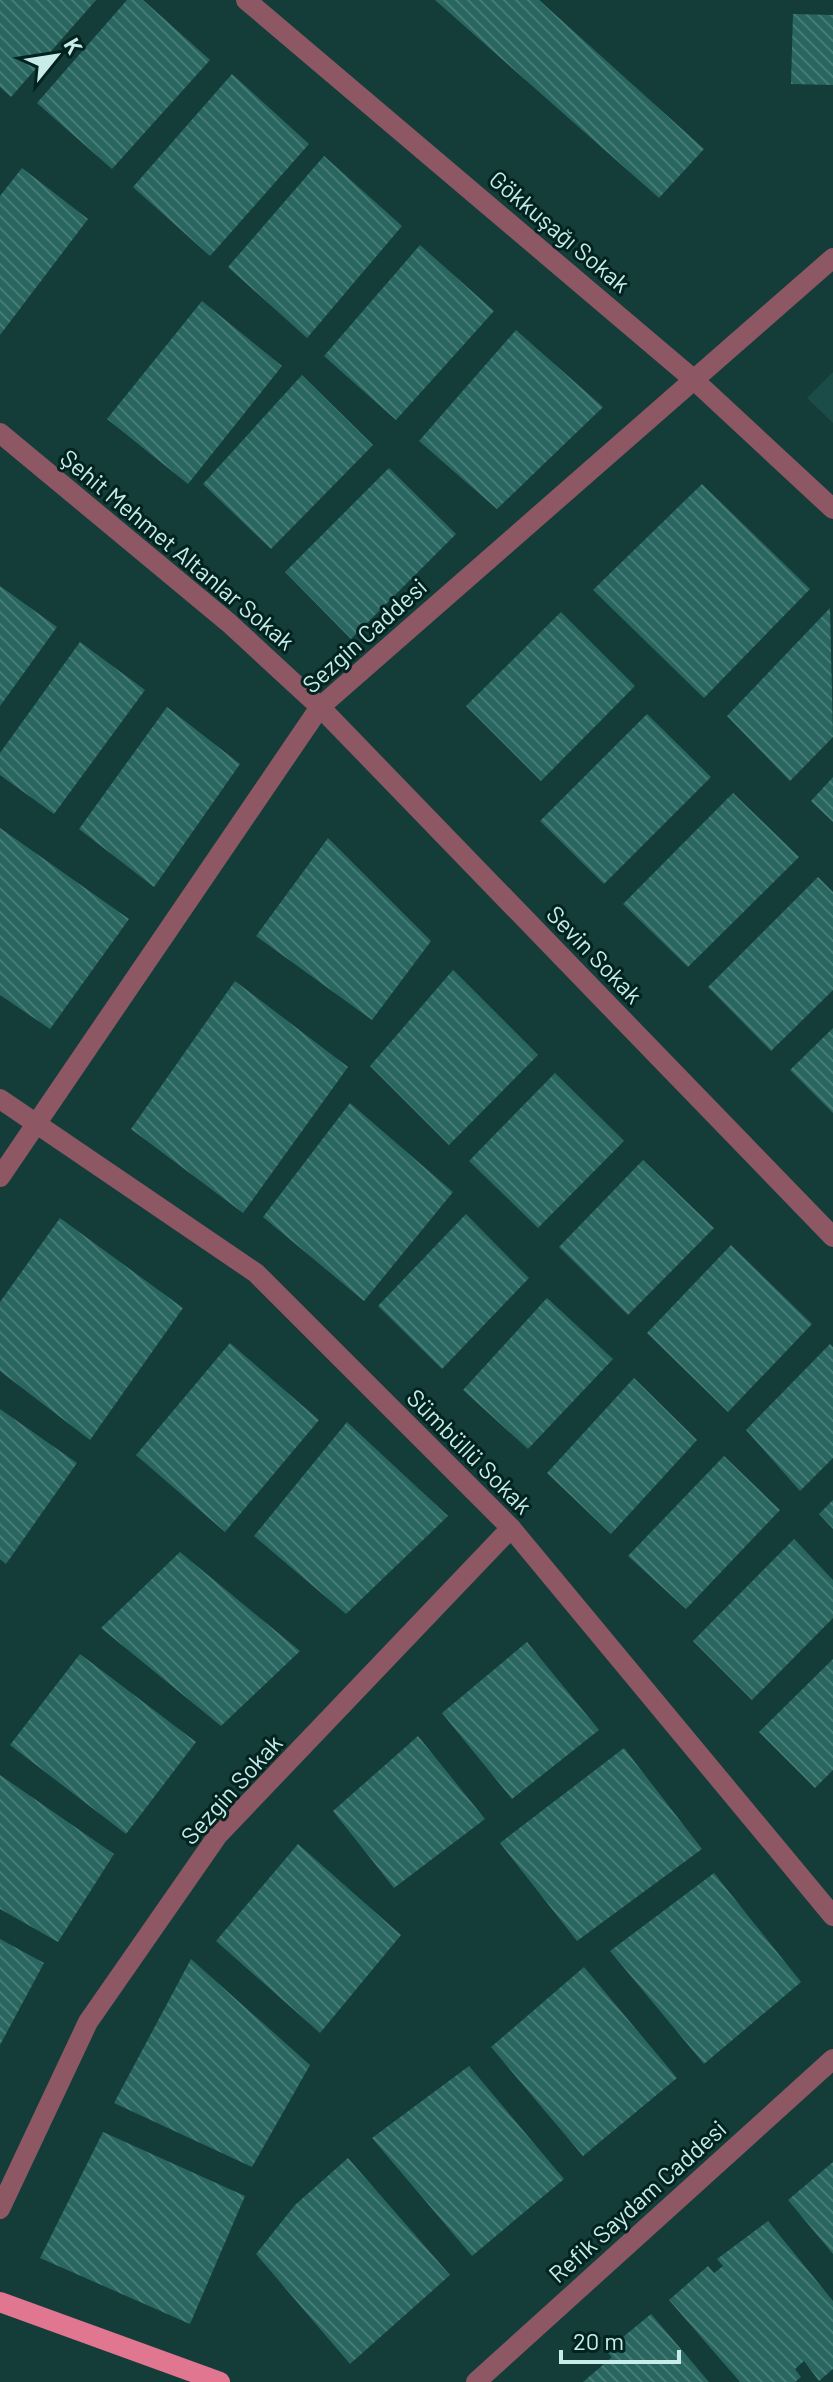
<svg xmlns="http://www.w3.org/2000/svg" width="833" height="2382" font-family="Barlow,sans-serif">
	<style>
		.built { fill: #1b4c47 }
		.building { fill: url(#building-back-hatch) }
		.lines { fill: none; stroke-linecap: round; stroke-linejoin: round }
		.minor { stroke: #8d5863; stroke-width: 20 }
		.major { stroke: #e17690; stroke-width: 20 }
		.labels { text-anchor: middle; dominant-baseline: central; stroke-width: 6; stroke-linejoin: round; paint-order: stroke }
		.street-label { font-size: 24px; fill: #c8ede8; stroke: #022320 }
	</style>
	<defs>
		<pattern id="building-back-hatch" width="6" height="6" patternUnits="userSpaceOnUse" patternTransform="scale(2)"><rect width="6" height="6" fill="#296660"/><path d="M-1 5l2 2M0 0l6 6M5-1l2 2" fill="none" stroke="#477c77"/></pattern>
	</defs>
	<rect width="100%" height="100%" fill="#143d39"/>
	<path class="built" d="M 833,372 L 833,423 L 807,398 Z"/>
	<g class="building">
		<path d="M 0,0 L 96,0 L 11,97 L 0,87 Z"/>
		<path d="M 127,0 L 143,0 L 210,60 L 112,169 L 37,103 Z"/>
		<path d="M 435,0 L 539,0 L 704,149 L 659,198 Z"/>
		<path d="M 793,14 L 833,15 L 833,85 L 791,84 Z"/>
		<path d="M 232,74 L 309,144 L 210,256 L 133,187 Z"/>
		<path d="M 324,156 L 402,226 L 307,338 L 228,267 Z"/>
		<path d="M 22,168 L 88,219 L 0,335 L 0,196 Z"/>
		<path d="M 420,245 L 494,311 L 396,420 L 324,356 Z"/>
		<path d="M 202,301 L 282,366 L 188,484 L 107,419 Z"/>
		<path d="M 516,330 L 603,407 L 497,509 L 419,441 Z"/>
		<path d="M 302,375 L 373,445 L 271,549 L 203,484 Z"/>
		<path d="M 389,468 L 456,534 L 351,639 L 285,572 Z"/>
		<path d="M 702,484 L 810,589 L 704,698 L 593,590 Z"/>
		<path d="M 0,586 L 57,627 L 0,706 Z"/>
		<path d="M 830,608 L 833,737 L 790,781 L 727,716 Z"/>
		<path d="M 561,612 L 635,686 L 541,781 L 466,706 Z"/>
		<path d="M 80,642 L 145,690 L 54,814 L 0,775 L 0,753 Z"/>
		<path d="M 167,707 L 240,764 L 154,887 L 79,829 Z"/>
		<path d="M 647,714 L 711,777 L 604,884 L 540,821 Z"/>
		<path d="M 833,777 L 833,822 L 811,801 Z"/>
		<path d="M 733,793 L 799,857 L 688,967 L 623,904 Z"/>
		<path d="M 0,828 L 129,919 L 50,1029 L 0,995 Z"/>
		<path d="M 328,838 L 431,941 L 372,1020 L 256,936 Z"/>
		<path d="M 818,877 L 833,892 L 833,990 L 771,1051 L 708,987 Z"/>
		<path d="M 453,970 L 538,1055 L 449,1145 L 370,1066 Z"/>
		<path d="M 235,981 L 348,1067 L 243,1213 L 131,1129 Z"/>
		<path d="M 833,1028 L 833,1113 L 790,1070 Z"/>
		<path d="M 555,1073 L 624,1141 L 538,1228 L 469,1161 Z"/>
		<path d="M 350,1103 L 453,1192 L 364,1301 L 263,1217 Z"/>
		<path d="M 643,1160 L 714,1228 L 628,1315 L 559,1247 Z"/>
		<path d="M 466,1214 L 529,1278 L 442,1369 L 378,1306 Z"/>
		<path d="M 60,1218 L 183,1308 L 90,1440 L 0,1371 L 0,1302 Z"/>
		<path d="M 731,1245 L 812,1324 L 728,1412 L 647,1333 Z"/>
		<path d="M 547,1298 L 613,1359 L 528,1449 L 463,1390 Z"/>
		<path d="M 230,1343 L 319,1420 L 225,1532 L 136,1455 Z"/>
		<path d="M 830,1344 L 833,1347 L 833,1458 L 800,1491 L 746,1430 Z"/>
		<path d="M 634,1378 L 697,1440 L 611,1534 L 547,1473 Z"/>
		<path d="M 0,1409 L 77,1463 L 6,1564 L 0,1559 Z"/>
		<path d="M 347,1422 L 448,1516 L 346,1614 L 254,1536 Z"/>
		<path d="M 724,1456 L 780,1510 L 686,1609 L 628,1556 Z"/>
		<path d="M 833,1500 L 833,1529 L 819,1514 Z"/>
		<path d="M 794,1539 L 833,1580 L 833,1618 L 752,1700 L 693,1641 Z"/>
		<path d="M 180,1552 L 300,1651 L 221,1726 L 101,1628 Z"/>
		<path d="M 527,1642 L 599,1730 L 512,1799 L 442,1713 Z"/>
		<path d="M 80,1654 L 196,1742 L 126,1834 L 10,1745 Z"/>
		<path d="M 833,1659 L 833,1770 L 815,1788 L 759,1732 Z"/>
		<path d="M 418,1736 L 485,1819 L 394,1888 L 333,1811 Z"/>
		<path d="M 624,1748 L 702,1849 L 577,1941 L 500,1843 Z"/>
		<path d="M 0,1775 L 114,1854 L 58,1942 L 0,1909 Z"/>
		<path d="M 298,1844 L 401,1935 L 320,2033 L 216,1941 Z"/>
		<path d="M 714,1873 L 801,1982 L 704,2064 L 610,1951 Z"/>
		<path d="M 0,1939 L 44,1963 L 0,2045 Z"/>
		<path d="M 191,1959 L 310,2065 L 252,2167 L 114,2103 Z"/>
		<path d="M 584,1967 L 677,2078 L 583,2156 L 491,2047 Z"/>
		<path d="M 469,2066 L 564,2179 L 472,2256 L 372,2138 Z"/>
		<path d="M 103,2132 L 245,2196 L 190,2324 L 40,2258 Z"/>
		<path d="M 348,2158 L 450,2275 L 350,2364 L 256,2254 L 295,2205 Z"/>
		<path d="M 833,2162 L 833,2254 L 788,2200 Z"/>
		<path d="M 768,2221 L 833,2301 L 833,2369 L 819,2381 L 804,2361 L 795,2369 L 801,2377 L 795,2382 L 740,2382 L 669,2300 L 708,2266 L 714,2273 L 723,2266 L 717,2259 Z"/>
		<path d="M 651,2314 L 709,2382 L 583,2382 L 612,2357 L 606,2351 Z"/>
	</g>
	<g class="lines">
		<g class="minor">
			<path d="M 246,0 L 693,379 L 833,509"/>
			<path d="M 0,433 L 229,623 L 320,707 L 833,1237"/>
			<path d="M 0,1099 L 256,1273 L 511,1528 L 833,1916"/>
			<path d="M 0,1177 L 320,707 L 833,258"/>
			<path d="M 0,2209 L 88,2022 L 218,1835 L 511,1528"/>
			<path d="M 476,2382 L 833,2059"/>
		</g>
		<path class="major" d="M 0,2302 L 220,2382"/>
	</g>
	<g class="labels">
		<g class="street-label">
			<text transform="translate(560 231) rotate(40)">Gökkuşağı Sokak</text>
			<text transform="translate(178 549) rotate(40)">Şehit Mehmet Altanlar Sokak</text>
			<text transform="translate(364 635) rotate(-42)">Sezgin Caddesi</text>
			<text transform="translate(595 954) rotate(46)">Sevin Sokak</text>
			<text transform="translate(470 1451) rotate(45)">Sümbüllü Sokak</text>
			<text transform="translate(231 1789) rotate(-48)">Sezgin Sokak</text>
			<text transform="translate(637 2201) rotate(-42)">Refik Saydam Caddesi</text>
		</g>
	</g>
	<g transform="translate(56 56) rotate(60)" stroke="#022320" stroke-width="6" paint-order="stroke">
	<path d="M0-6L14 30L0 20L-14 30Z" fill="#c8ede8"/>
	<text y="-12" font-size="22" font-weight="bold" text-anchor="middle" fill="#c8ede8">K</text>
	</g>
	<path d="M561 2350v12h118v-12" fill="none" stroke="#c8ede8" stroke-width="4"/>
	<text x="573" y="2350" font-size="24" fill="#c8ede8" stroke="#022320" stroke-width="6" paint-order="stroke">20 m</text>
</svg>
